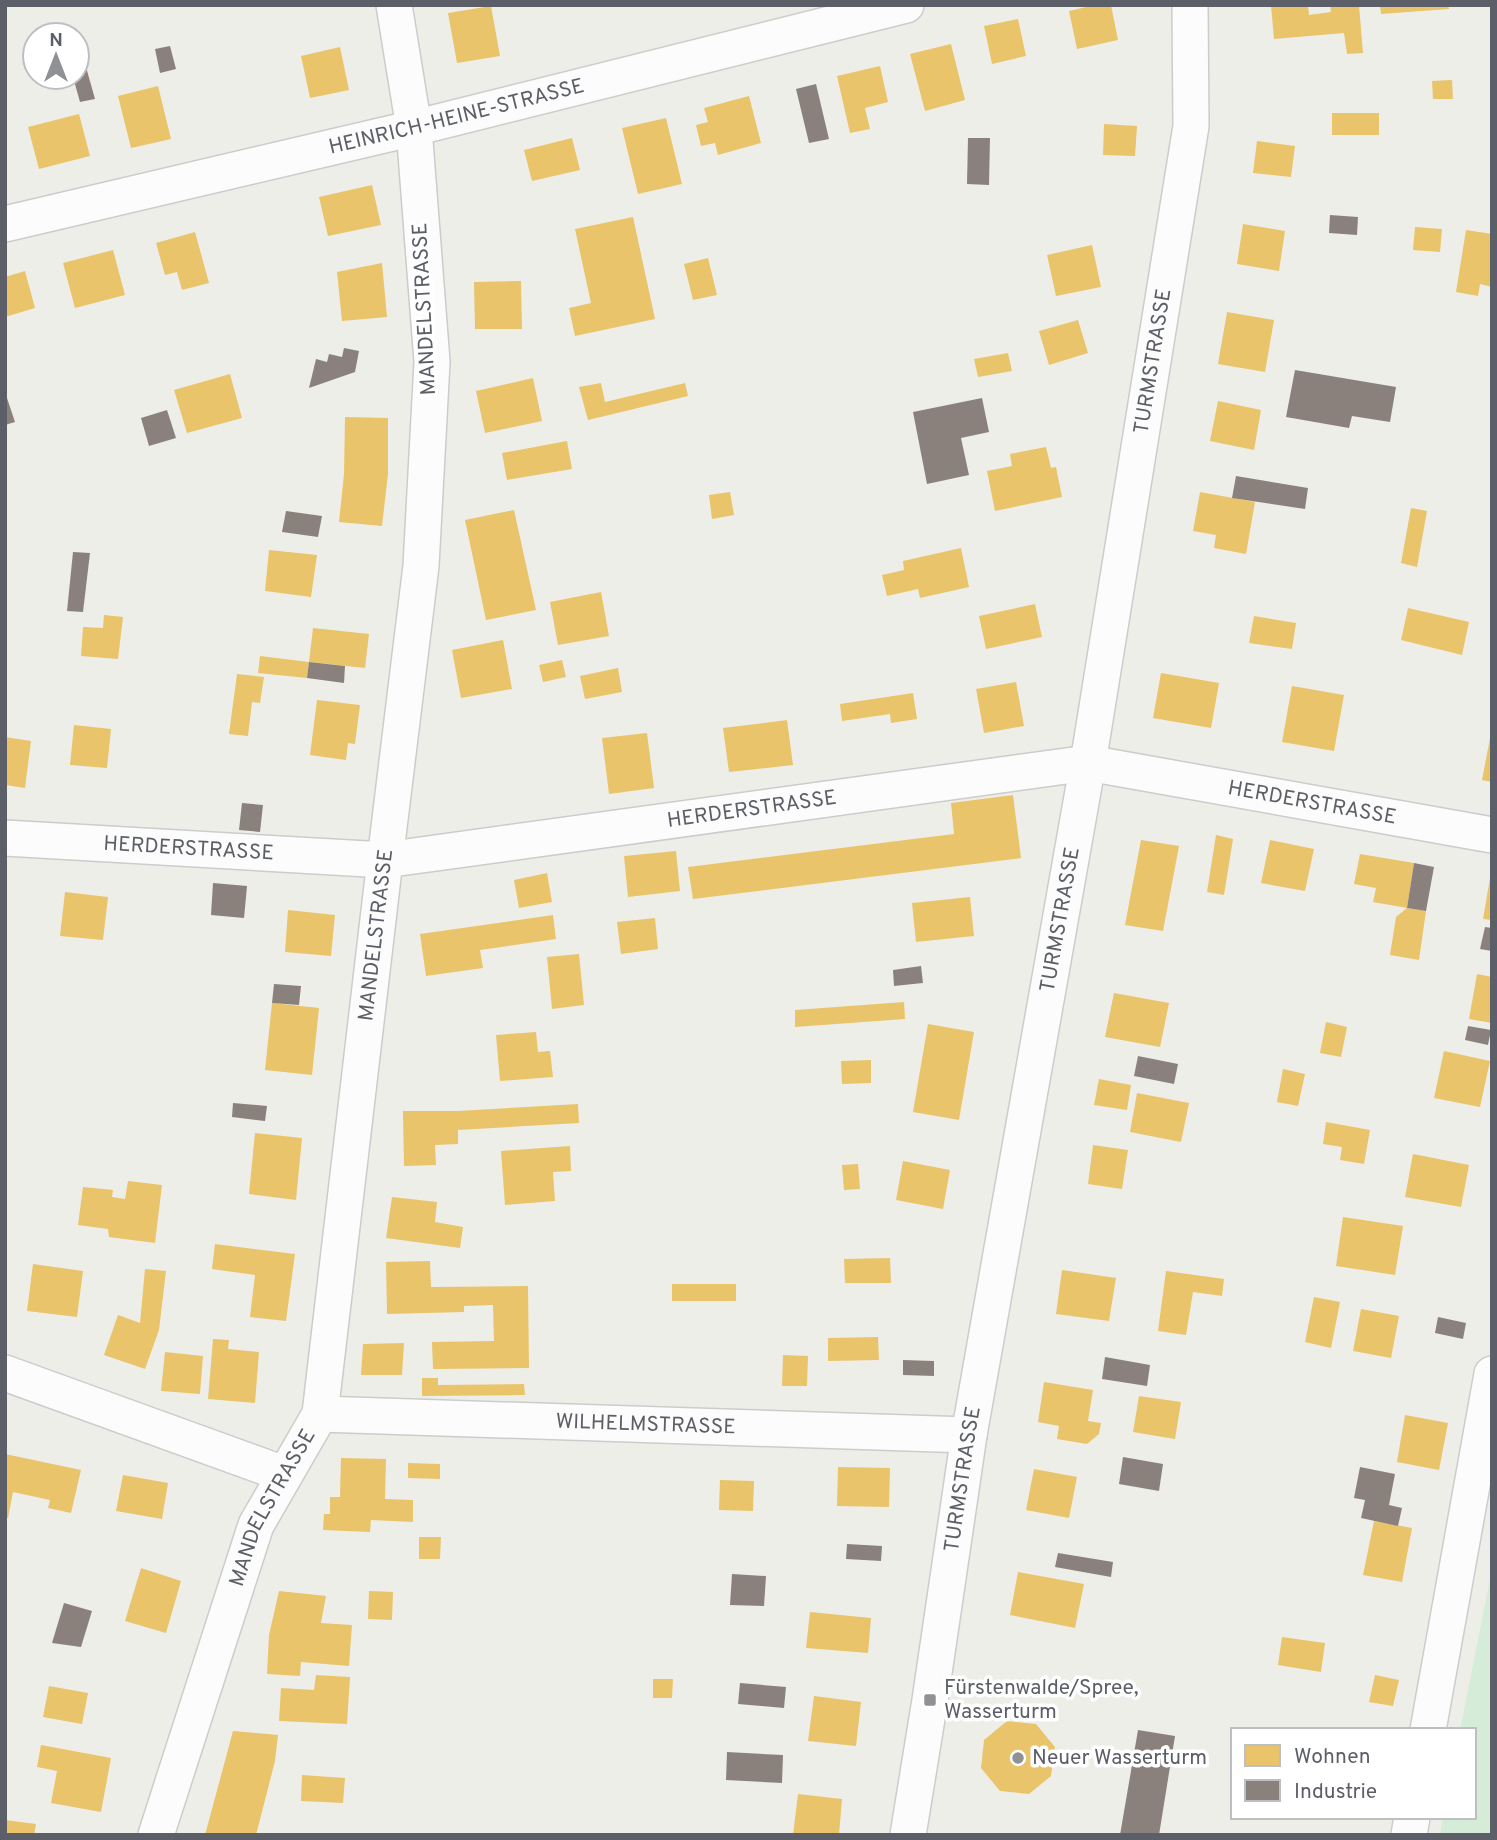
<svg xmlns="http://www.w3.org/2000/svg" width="1497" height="1840" font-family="Overpass,sans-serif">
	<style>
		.green { fill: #d5ecd8 }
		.homes { fill: #e9c46a }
		.industry { fill: #8a817c }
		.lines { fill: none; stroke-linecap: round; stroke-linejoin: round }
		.street-casing { stroke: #ccc; stroke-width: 38 }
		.street { stroke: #fcfcfc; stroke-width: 35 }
		.poi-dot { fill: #909195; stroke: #fff; stroke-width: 2.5 }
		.labels { text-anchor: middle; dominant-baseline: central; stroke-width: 7; stroke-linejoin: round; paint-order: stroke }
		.street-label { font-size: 21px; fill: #5d5f68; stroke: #fff }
		.poi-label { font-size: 21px; fill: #5d5f68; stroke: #fff; text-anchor: start }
	</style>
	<rect width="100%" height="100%" fill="#eeeee9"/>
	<path class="green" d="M 1492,1569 L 1492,1835 L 1440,1835 L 1443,1817 L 1474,1817 L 1474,1730 L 1460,1730 Z"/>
	<g class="homes">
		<path d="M 1095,5 L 1111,5 L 1118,40 L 1077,49 L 1069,11 Z"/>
		<path d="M 1271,5 L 1308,5 L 1309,15 L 1331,12 L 1330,5 L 1359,5 L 1363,53 L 1347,54 L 1344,33 L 1274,39 Z"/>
		<path d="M 1380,5 L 1448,5 L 1449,9 L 1381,14 Z"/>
		<path d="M 491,6 L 500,56 L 457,63 L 448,13 Z"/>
		<path d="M 1018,19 L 1026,56 L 992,64 L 984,26 Z"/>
		<path d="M 951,44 L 965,100 L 925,111 L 910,54 Z"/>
		<path d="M 340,47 L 349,90 L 310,98 L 301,56 Z"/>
		<path d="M 880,66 L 888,102 L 865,108 L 870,129 L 850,133 L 837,76 Z"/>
		<path d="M 1452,80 L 1453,99 L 1433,99 L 1432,81 Z"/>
		<path d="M 158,86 L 171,139 L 131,148 L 118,96 Z"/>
		<path d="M 749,96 L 761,143 L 718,155 L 715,143 L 701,146 L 696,125 L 708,122 L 704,108 Z"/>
		<rect x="1332" y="113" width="47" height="22"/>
		<path d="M 79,114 L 90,156 L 39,169 L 28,127 Z"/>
		<path d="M 666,118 L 682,184 L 638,194 L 622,128 Z"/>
		<path d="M 1104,124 L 1137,126 L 1135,156 L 1103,155 Z"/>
		<path d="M 572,138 L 580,170 L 532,181 L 524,150 Z"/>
		<path d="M 1257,141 L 1295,146 L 1291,177 L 1253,173 Z"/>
		<path d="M 372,185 L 381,225 L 328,236 L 319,197 Z"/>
		<path d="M 633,217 L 655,319 L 575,336 L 569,308 L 591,303 L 575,229 Z"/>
		<path d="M 1243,224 L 1285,231 L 1279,271 L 1237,264 Z"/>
		<path d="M 1415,227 L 1442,229 L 1440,252 L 1413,250 Z"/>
		<path d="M 1466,230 L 1492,234 L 1492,287 L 1480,284 L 1478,296 L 1456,292 Z"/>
		<path d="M 195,232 L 209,283 L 182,290 L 177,272 L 165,275 L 156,243 Z"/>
		<path d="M 1092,245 L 1101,287 L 1056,296 L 1047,255 Z"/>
		<path d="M 113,250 L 125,295 L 75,308 L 63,263 Z"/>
		<path d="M 708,258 L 717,295 L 693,300 L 684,264 Z"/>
		<path d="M 382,263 L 387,317 L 342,321 L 337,272 Z"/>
		<path d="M 25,271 L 35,308 L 5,317 L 5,277 Z"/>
		<path d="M 521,281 L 522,329 L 475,329 L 474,282 Z"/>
		<path d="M 1227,312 L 1274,320 L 1265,372 L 1218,364 Z"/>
		<path d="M 1078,320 L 1088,353 L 1049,365 L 1039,331 Z"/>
		<path d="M 1008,353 L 1012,371 L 978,377 L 974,359 Z"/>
		<path d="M 230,374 L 242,418 L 187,433 L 174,390 Z"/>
		<path d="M 533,378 L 542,421 L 485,433 L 476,391 Z"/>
		<path d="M 601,383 L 605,402 L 685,383 L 688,396 L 588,420 L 579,387 Z"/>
		<path d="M 1218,401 L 1261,410 L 1254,450 L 1210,441 Z"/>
		<path d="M 345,417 L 388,418 L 388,474 L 382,526 L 339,522 L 344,474 Z"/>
		<path d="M 567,441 L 572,469 L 507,480 L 502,453 Z"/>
		<path d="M 1046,447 L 1051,468 L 1056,467 L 1062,497 L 995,511 L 987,471 L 1012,466 L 1010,454 Z"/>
		<path d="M 730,492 L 734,515 L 712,519 L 709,495 Z"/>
		<path d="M 1200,492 L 1255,502 L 1246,554 L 1214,548 L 1216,535 L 1193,531 Z"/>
		<path d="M 1411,508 L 1427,511 L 1417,567 L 1401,563 Z"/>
		<path d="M 514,510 L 536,610 L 486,620 L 465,520 Z"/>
		<path d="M 961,548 L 969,587 L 920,598 L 918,589 L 887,596 L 882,575 L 904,570 L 903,561 Z"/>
		<path d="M 269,550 L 317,555 L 311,597 L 265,591 Z"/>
		<path d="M 601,592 L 609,636 L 558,645 L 550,602 Z"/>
		<path d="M 1035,604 L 1042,637 L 986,649 L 979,616 Z"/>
		<path d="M 1408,608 L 1469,622 L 1462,655 L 1401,640 Z"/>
		<path d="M 104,615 L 123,617 L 118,659 L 81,656 L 83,627 L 103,628 Z"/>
		<path d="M 1254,616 L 1296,623 L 1292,649 L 1249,643 Z"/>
		<path d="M 313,628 L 369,634 L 365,668 L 309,662 Z"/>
		<path d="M 503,640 L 512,689 L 461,698 L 452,650 Z"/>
		<path d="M 260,656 L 309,662 L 307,678 L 258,673 Z"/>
		<path d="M 562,660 L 566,677 L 543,682 L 539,665 Z"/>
		<path d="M 618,668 L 622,692 L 585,699 L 580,676 Z"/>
		<path d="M 1161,673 L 1219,683 L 1211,728 L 1153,718 Z"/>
		<path d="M 237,674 L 264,677 L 260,703 L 252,702 L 248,736 L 229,734 Z"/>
		<path d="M 1016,682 L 1024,726 L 984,733 L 976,689 Z"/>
		<path d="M 1292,686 L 1344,695 L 1334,751 L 1282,742 Z"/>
		<path d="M 913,693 L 917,719 L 891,723 L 890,714 L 842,721 L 840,704 Z"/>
		<path d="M 317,700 L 360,705 L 355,744 L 348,743 L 346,760 L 310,755 Z"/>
		<path d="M 787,720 L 793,765 L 729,772 L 723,728 Z"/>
		<path d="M 74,725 L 111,729 L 107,768 L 70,765 Z"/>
		<path d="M 647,733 L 654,788 L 609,794 L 602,738 Z"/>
		<path d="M 5,737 L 31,741 L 25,788 L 5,785 Z"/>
		<path d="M 1490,738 L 1492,739 L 1492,782 L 1482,780 Z"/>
		<path d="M 1013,795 L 1021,858 L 693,899 L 688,867 L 954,834 L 951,803 Z"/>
		<path d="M 1216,835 L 1233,839 L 1224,895 L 1207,892 Z"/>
		<path d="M 1141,840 L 1179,846 L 1163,931 L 1125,925 Z"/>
		<path d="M 1270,840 L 1314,849 L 1305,891 L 1261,883 Z"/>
		<path d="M 676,851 L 680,891 L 628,897 L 624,856 Z"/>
		<path d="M 1360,854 L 1414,863 L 1407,908 L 1373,902 L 1376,888 L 1354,884 Z"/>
		<path d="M 547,873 L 552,902 L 519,908 L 514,880 Z"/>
		<path d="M 1490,878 L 1492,878 L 1492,920 L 1483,919 Z"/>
		<path d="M 65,892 L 108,897 L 103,940 L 60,936 Z"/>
		<path d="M 970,897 L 974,936 L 916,942 L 912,903 Z"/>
		<path d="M 1407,908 L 1426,911 L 1419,960 L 1390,955 L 1396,917 Z"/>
		<path d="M 288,910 L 335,915 L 331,956 L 285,952 Z"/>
		<path d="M 553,915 L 556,939 L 480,950 L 483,968 L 426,976 L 420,934 Z"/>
		<path d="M 655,918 L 658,949 L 621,954 L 617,922 Z"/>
		<path d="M 579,954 L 584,1005 L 552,1009 L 547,957 Z"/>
		<path d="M 1477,974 L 1492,977 L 1492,1023 L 1469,1019 Z"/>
		<path d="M 1114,993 L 1169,1003 L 1160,1047 L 1105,1037 Z"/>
		<path d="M 904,1002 L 905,1019 L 795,1027 L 795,1010 Z"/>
		<path d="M 272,1003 L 319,1008 L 312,1075 L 265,1070 Z"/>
		<path d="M 1326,1022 L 1347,1027 L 1341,1057 L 1320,1053 Z"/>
		<path d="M 928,1024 L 974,1032 L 959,1120 L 913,1112 Z"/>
		<path d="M 536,1032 L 538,1052 L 550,1051 L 553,1077 L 500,1081 L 496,1035 Z"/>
		<path d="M 1444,1051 L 1490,1061 L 1480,1107 L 1434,1098 Z"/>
		<path d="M 871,1060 L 871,1083 L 842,1084 L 841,1061 Z"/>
		<path d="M 1283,1069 L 1305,1074 L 1298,1106 L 1277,1102 Z"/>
		<path d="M 1099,1079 L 1131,1085 L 1127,1110 L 1094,1105 Z"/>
		<path d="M 1137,1093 L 1189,1103 L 1181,1142 L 1130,1132 Z"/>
		<path d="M 578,1104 L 579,1123 L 458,1130 L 458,1144 L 435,1145 L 436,1165 L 404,1166 L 403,1111 L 458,1111 Z"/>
		<path d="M 1326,1122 L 1370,1130 L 1364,1164 L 1340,1160 L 1342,1147 L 1323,1144 Z"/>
		<path d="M 255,1133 L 302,1138 L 296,1200 L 249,1194 Z"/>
		<path d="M 1093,1145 L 1128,1150 L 1122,1189 L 1088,1184 Z"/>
		<path d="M 570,1146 L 571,1171 L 553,1172 L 555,1201 L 505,1205 L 501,1151 Z"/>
		<path d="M 1413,1154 L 1469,1165 L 1461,1207 L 1405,1197 Z"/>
		<path d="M 903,1161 L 950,1170 L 943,1209 L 896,1200 Z"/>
		<path d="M 858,1164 L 860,1189 L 844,1190 L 842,1165 Z"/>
		<path d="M 128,1181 L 162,1185 L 155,1243 L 109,1237 L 108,1229 L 78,1225 L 83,1187 L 113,1190 L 112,1197 L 125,1199 Z"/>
		<path d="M 392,1197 L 437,1202 L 435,1222 L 463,1227 L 460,1248 L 386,1238 Z"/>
		<path d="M 1343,1217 L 1403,1226 L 1395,1275 L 1336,1266 Z"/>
		<path d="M 215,1244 L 295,1254 L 286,1321 L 250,1317 L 255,1275 L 212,1269 Z"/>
		<path d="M 890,1258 L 891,1283 L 845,1283 L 844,1259 Z"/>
		<path d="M 430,1261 L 431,1287 L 528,1286 L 529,1368 L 433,1369 L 432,1342 L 494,1341 L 493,1305 L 464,1306 L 464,1312 L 387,1314 L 386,1262 Z"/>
		<path d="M 33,1264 L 83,1271 L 77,1317 L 27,1311 Z"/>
		<path d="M 145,1269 L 166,1271 L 159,1330 L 145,1369 L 104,1355 L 118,1315 L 140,1323 Z"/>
		<path d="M 1062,1270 L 1116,1278 L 1109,1321 L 1056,1314 Z"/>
		<path d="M 1166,1271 L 1224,1279 L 1222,1296 L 1193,1292 L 1186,1335 L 1158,1331 Z"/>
		<rect x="672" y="1284" width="64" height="17"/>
		<path d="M 1314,1297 L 1340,1302 L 1331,1348 L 1305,1342 Z"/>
		<path d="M 1361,1309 L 1399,1316 L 1391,1358 L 1353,1351 Z"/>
		<path d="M 878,1337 L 879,1360 L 828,1361 L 828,1338 Z"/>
		<path d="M 213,1339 L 229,1340 L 228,1349 L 259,1352 L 255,1403 L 208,1399 Z"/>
		<path d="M 404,1343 L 402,1375 L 361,1375 L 363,1344 Z"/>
		<path d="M 165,1352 L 203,1356 L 200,1394 L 161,1391 Z"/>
		<path d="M 783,1355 L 808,1356 L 807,1386 L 782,1386 Z"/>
		<path d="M 422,1378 L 438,1378 L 438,1385 L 524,1384 L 525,1395 L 422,1396 Z"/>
		<path d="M 1044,1382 L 1093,1390 L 1088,1421 L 1101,1423 L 1099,1434 L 1087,1444 L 1057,1439 L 1059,1426 L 1038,1422 Z"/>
		<path d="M 1139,1396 L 1181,1402 L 1175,1439 L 1133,1432 Z"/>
		<path d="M 1405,1415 L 1448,1423 L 1439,1470 L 1397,1462 Z"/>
		<path d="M 5,1454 L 81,1470 L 71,1513 L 48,1508 L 50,1500 L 13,1492 L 8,1518 L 5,1517 Z"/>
		<path d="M 341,1458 L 386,1459 L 385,1499 L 413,1500 L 413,1522 L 371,1520 L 370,1532 L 323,1530 L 324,1514 L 330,1514 L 330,1497 L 340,1497 Z"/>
		<path d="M 408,1463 L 440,1464 L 440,1479 L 408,1478 Z"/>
		<path d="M 838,1467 L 890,1468 L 889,1507 L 837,1506 Z"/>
		<path d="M 1034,1469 L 1077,1477 L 1069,1518 L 1026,1510 Z"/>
		<path d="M 123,1475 L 168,1483 L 162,1519 L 116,1511 Z"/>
		<path d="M 720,1480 L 754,1481 L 753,1511 L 719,1510 Z"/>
		<path d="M 1374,1521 L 1412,1528 L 1402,1582 L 1363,1575 Z"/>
		<path d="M 419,1537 L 441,1537 L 440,1559 L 419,1559 Z"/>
		<path d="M 141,1568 L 181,1581 L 166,1633 L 125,1621 Z"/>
		<path d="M 1018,1572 L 1084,1584 L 1075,1628 L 1010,1615 Z"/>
		<path d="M 279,1591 L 326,1596 L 321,1623 L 352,1625 L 349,1666 L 301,1662 L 300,1676 L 267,1674 L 269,1635 Z"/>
		<path d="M 369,1591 L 393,1592 L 392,1620 L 368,1619 Z"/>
		<path d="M 810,1612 L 871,1618 L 868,1653 L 806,1648 Z"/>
		<path d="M 1282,1637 L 1325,1643 L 1321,1672 L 1278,1665 Z"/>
		<path d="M 316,1675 L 350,1677 L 347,1724 L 279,1721 L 281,1688 L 314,1690 Z"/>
		<path d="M 1375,1675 L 1399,1680 L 1393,1706 L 1369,1702 Z"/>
		<path d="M 653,1679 L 673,1679 L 672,1698 L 653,1698 Z"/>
		<path d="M 49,1686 L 88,1693 L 82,1724 L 43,1717 Z"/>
		<path d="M 814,1696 L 861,1702 L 856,1746 L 808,1741 Z"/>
		<path d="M 1007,1721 L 1036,1724 L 1055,1747 L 1051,1776 L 1029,1794 L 1000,1791 L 981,1768 L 984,1740 Z"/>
		<path d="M 233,1731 L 278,1735 L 275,1761 L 264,1804 L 256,1835 L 205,1835 Z"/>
		<path d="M 41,1745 L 111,1758 L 101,1812 L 51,1803 L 57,1771 L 37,1767 Z"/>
		<path d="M 302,1775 L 345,1778 L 343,1803 L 301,1801 Z"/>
		<path d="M 798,1794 L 842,1799 L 839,1835 L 793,1835 Z"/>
		<path d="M 5,1820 L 36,1824 L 34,1835 L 5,1835 Z"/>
	</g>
	<g class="industry">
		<path d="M 170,46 L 176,69 L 160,73 L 155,49 Z"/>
		<path d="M 86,67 L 95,99 L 80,102 L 73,77 L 77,77 L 77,70 Z"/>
		<path d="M 816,84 L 829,139 L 809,143 L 796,89 Z"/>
		<path d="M 968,138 L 990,138 L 989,185 L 967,184 Z"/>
		<path d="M 1330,215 L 1358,217 L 1357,235 L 1329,233 Z"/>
		<path d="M 344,348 L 359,351 L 355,372 L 309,388 L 316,359 L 327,362 L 329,354 L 342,357 Z"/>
		<path d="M 1295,370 L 1396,387 L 1390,422 L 1352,416 L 1349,428 L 1286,417 Z"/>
		<path d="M 5,392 L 15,422 L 5,425 Z"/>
		<path d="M 982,398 L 989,432 L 961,438 L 969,475 L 927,484 L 913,412 Z"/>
		<path d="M 167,410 L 176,438 L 149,446 L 141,418 Z"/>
		<path d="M 1236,476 L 1308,488 L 1305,509 L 1232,498 Z"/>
		<path d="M 286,511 L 322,516 L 318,537 L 282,532 Z"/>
		<path d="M 73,552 L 90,553 L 83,612 L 67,611 Z"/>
		<path d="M 309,662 L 345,666 L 344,683 L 307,678 Z"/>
		<path d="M 242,803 L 263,805 L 260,832 L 239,830 Z"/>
		<path d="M 1414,863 L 1434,867 L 1426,911 L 1407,908 Z"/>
		<path d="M 213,883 L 247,886 L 244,918 L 211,915 Z"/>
		<path d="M 1485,927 L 1492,928 L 1492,951 L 1480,949 Z"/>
		<path d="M 921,966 L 923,983 L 894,986 L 893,970 Z"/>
		<path d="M 274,984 L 301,986 L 299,1005 L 272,1003 Z"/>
		<path d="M 1468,1026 L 1491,1030 L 1488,1045 L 1465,1040 Z"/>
		<path d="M 1138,1056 L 1178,1064 L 1174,1084 L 1134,1076 Z"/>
		<path d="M 233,1103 L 267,1106 L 265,1121 L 232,1117 Z"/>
		<path d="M 1438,1317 L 1466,1323 L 1463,1339 L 1435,1333 Z"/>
		<path d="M 1105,1357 L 1150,1365 L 1147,1386 L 1102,1379 Z"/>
		<path d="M 903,1360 L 934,1361 L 934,1376 L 903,1375 Z"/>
		<path d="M 1123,1457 L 1163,1464 L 1159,1491 L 1119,1484 Z"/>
		<path d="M 1360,1467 L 1395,1474 L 1389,1505 L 1402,1508 L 1398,1526 L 1361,1518 L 1365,1500 L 1354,1498 Z"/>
		<path d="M 847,1544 L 882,1546 L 881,1561 L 846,1559 Z"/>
		<path d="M 1058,1553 L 1113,1562 L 1111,1577 L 1055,1567 Z"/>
		<path d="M 732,1574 L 766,1576 L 764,1606 L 730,1605 Z"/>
		<path d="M 64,1603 L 92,1611 L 81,1647 L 52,1643 Z"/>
		<path d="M 740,1683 L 786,1687 L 784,1708 L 738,1704 Z"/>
		<path d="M 1138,1730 L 1175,1736 L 1159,1835 L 1120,1835 Z"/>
		<path d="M 727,1752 L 783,1755 L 782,1783 L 726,1780 Z"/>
	</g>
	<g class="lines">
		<defs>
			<g id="street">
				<path id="s1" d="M 5,224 L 414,128 L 906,5"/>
				<path id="s2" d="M 5,838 L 385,860 L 1088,763 L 1492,835"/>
				<path d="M 5,1373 L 284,1474"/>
				<path id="s3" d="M 320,1414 L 969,1435"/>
				<path d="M 1428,1730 L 1492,1374"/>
				<path id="s4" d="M 156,1835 L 256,1525 L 320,1414 L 385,860 L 421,566 L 432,362 L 414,128 L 394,5"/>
				<path id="s5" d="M 908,1835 L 930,1700 L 969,1435 L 1088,763 L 1191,126 L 1190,5"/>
				<path d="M 1409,1835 L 1412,1817"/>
			</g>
		</defs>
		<use href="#street" class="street-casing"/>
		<use href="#street" class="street"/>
	</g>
	<g class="poi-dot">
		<rect x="923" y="1693" width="14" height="14" rx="3.5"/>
		<circle cx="1018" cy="1758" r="7"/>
	</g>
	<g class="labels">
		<g class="street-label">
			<text stroke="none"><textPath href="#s1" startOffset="464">HEINRICH-HEINE-STRASSE</textPath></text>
			<text transform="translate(425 309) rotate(-93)">MANDELSTRASSE</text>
			<text stroke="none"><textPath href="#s5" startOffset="1494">TURMSTRASSE</textPath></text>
			<text stroke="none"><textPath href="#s2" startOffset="1318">HERDERSTRASSE</textPath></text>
			<text stroke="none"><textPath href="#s2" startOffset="751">HERDERSTRASSE</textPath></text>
			<text stroke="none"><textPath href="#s2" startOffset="184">HERDERSTRASSE</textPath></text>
			<text stroke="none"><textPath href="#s5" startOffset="928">TURMSTRASSE</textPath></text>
			<text stroke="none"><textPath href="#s4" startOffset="936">MANDELSTRASSE</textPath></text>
			<text stroke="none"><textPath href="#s3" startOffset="326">WILHELMSTRASSE</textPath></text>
			<text stroke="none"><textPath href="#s5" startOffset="360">TURMSTRASSE</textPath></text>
			<text stroke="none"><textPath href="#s4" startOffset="348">MANDELSTRASSE</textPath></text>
		</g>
		<g class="poi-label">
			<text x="944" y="1688">Fürstenwalde/Spree,<tspan x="944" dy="24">Wasserturm</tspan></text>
			<text x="1032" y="1758">Neuer Wasserturm</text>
		</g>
	</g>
	<rect width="1497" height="1840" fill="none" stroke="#5d5f68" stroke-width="14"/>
	<rect x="1231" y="1728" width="245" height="91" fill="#ffffff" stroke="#bebfc3" stroke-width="2"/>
	<rect x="1245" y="1745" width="35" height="21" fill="#e9c46a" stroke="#bebfc3" stroke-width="2"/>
	<text x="1294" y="1763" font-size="21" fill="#5d5f68">Wohnen</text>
	<rect x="1245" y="1780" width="35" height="21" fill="#8a817c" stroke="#bebfc3" stroke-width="2"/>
	<text x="1294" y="1798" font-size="21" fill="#5d5f68">Industrie</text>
	<g transform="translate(56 56)"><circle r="33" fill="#ffffff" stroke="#bebfc3" stroke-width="2"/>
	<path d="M0-5L12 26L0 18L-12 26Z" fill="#909195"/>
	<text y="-10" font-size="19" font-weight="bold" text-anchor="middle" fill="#5d5f68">N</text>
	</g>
</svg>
